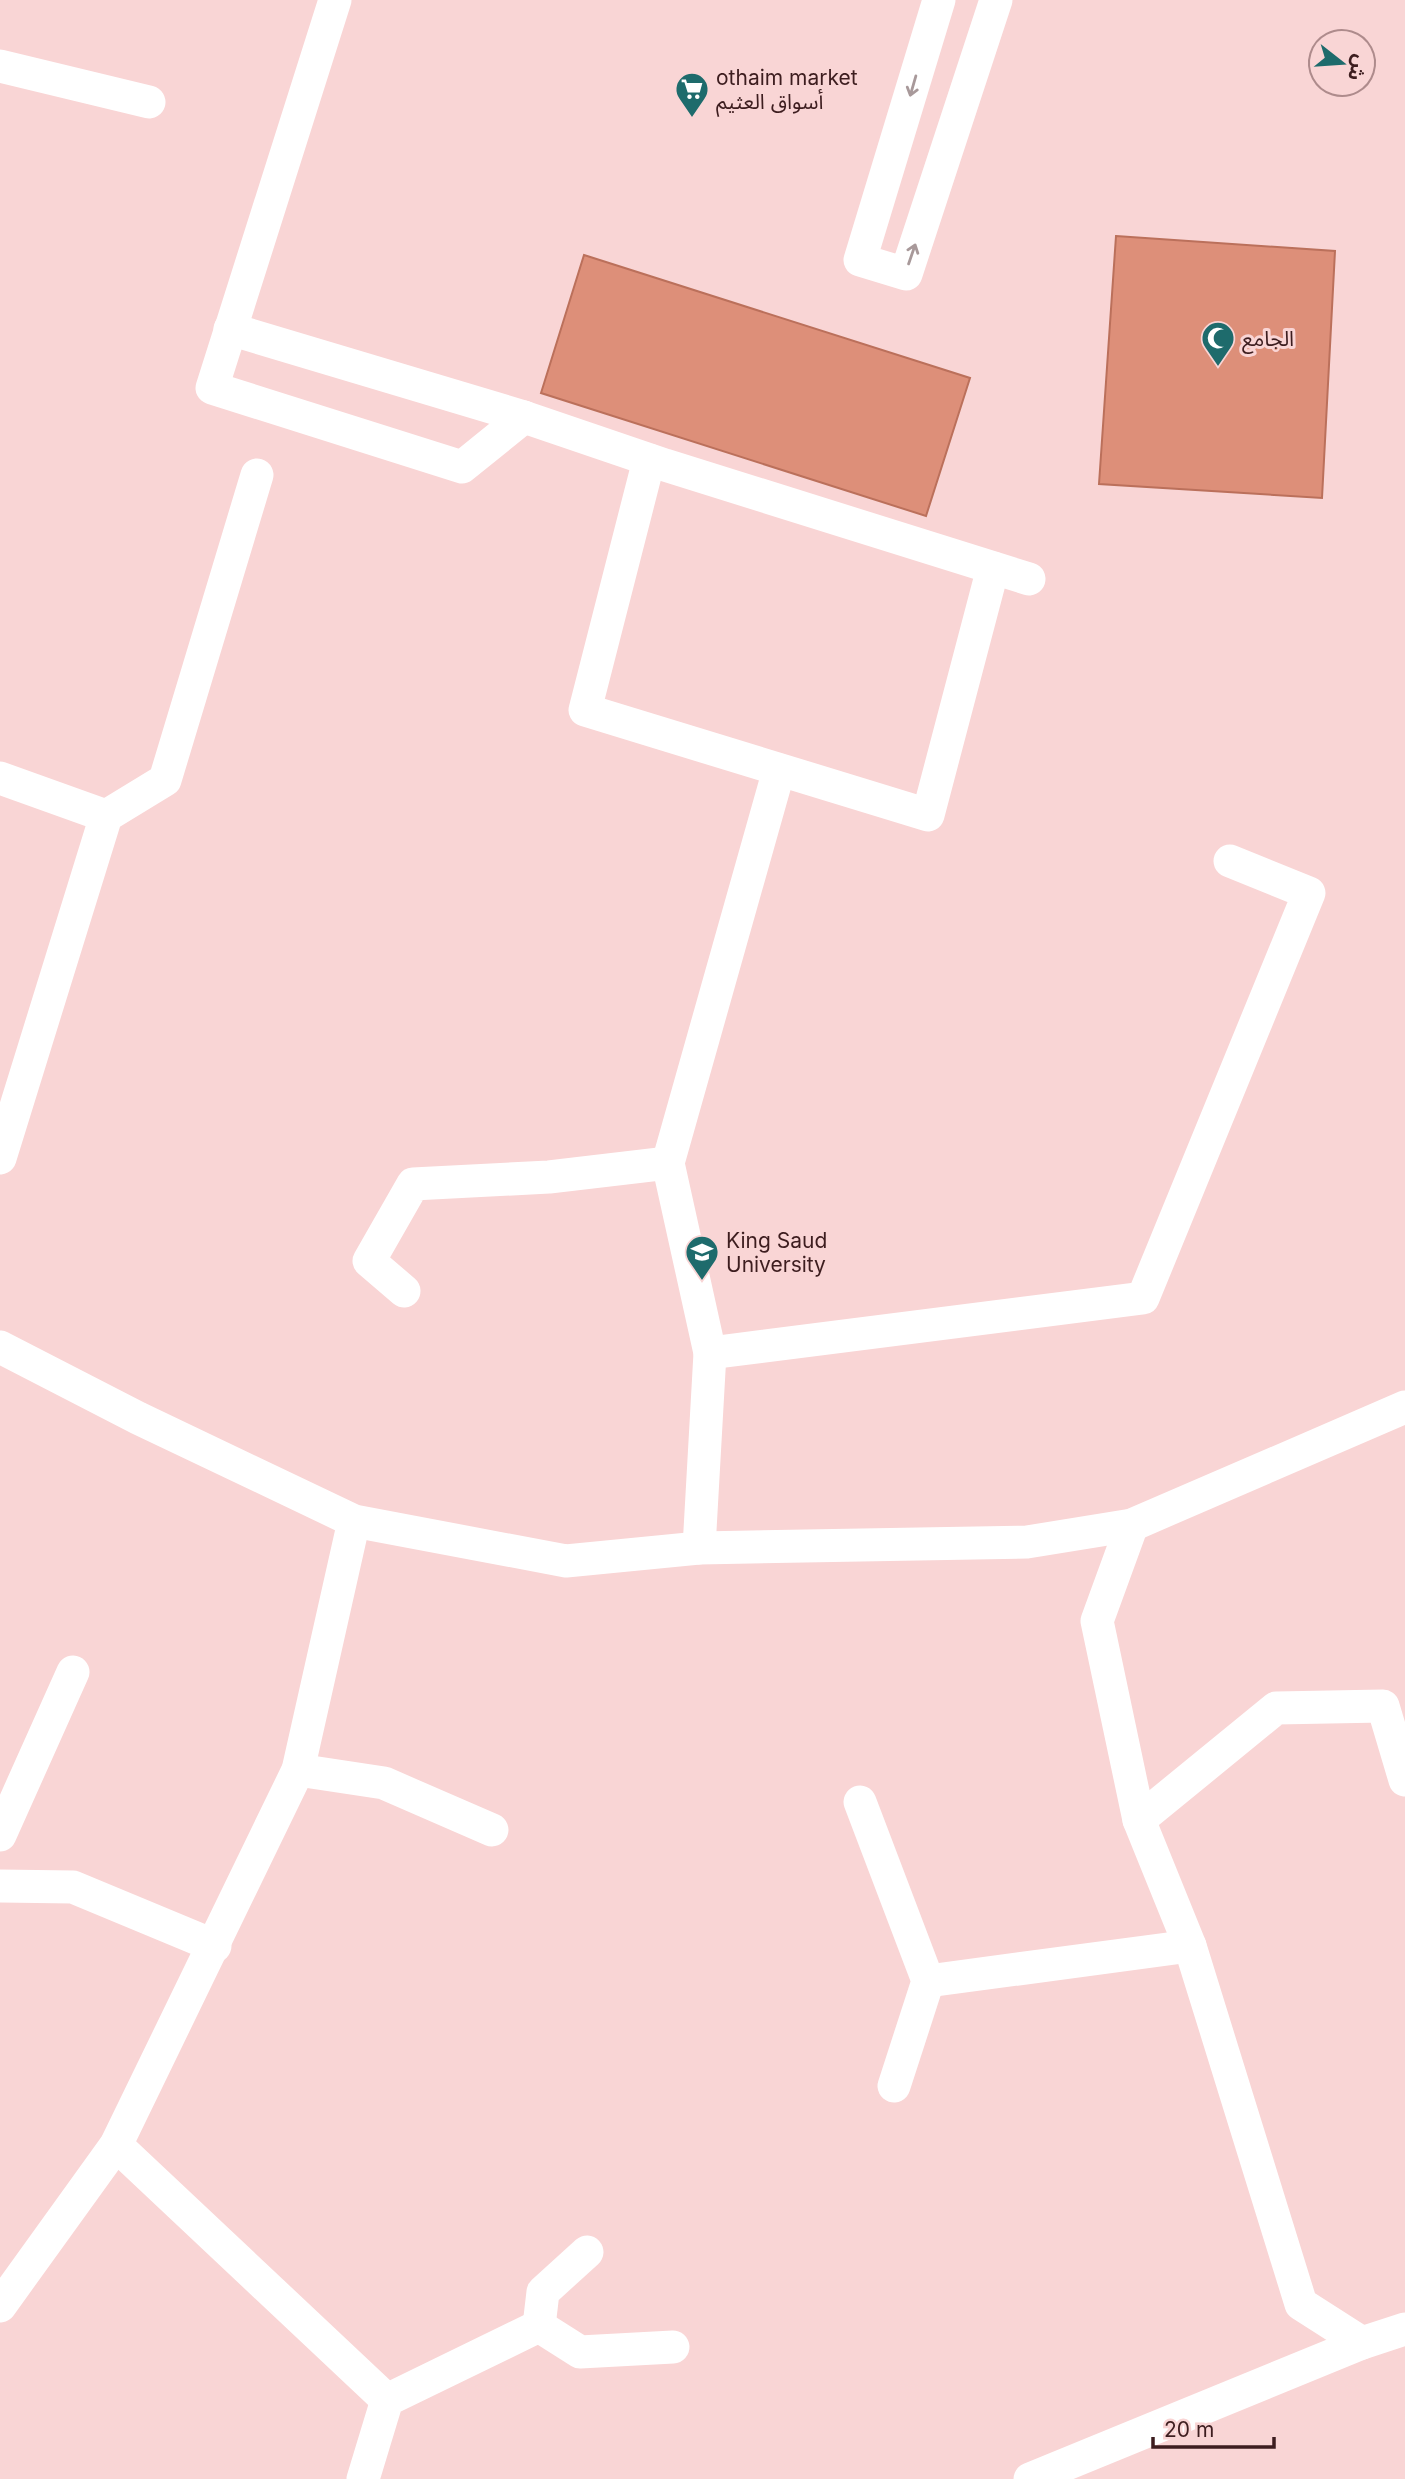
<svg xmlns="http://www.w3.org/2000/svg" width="1405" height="2479" font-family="Inter,'Noto Sans Arabic',sans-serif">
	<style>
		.building { fill: #dd8f79; stroke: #bb705b; stroke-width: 2 }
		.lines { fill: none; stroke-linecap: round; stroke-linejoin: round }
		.street { stroke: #fff; stroke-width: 33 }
		.oneway { stroke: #a8999a }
		.labels { text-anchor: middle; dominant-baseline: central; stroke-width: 6; stroke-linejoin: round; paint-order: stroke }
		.poi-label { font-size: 21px; fill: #3d1d1f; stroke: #f9d5d5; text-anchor: start }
	</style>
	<rect width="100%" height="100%" fill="#f9d5d5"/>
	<g class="building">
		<path d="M 1116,236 L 1335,251 L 1322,498 L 1099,484 Z"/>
		<path d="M 584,255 L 970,378 L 926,516 L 541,393 Z"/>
	</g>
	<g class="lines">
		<g class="street">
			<path d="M 335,0 L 212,388 L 462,467 L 524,417"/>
			<path d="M 939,0 L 860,260 L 906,274 L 996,0"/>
			<path d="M 0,66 L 149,102"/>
			<path d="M 230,329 L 524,417 L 665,465 L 1029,579"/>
			<path d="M 649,460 L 585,710 L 928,815 L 993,568"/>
			<path d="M 0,778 L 106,816"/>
			<path d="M 0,1158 L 106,816 L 165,780 L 257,475"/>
			<path d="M 404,1291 L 369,1261 L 413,1184 L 549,1177 L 668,1163"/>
			<path d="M 0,1347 L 138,1418 L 354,1521 L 566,1561 L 699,1548 L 1027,1542 L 1132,1525 L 1405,1407"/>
			<path d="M 710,1353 L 1143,1298 L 1309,893 L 1230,861"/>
			<path d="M 1132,1525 L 1097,1621 L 1139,1820 L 1190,1946 L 1301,2304 L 1362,2343 L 1405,2329"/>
			<path d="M 699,1548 L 710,1353 L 668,1163 L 779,770"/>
			<path d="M 298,1770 L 384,1783 L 492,1830"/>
			<path d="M 860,1802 L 928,1981 L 894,2086"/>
			<path d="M 1139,1820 L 1276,1708 L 1383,1706 L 1405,1780"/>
			<path d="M 0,1835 L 73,1672"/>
			<path d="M 0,1886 L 73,1887 L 215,1946"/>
			<path d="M 928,1981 L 1190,1946"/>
			<path d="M 116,2145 L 387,2400"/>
			<path d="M 0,2306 L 116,2145 L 298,1770 L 354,1521"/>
			<path d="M 539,2326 L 580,2352 L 673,2347"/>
			<path d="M 539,2326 L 543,2292 L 587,2252"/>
			<path d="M 363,2479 L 387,2400 L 539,2326"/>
			<path d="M 1030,2479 L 1362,2343"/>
		</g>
	</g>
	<defs><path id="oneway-shaft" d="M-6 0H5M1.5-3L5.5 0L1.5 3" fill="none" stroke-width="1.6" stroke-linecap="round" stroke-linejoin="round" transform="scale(1.75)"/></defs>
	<g class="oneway">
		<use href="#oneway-shaft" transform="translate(913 86) rotate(106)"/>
		<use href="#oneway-shaft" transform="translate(912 254) rotate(-71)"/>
	</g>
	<defs>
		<symbol id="supermarket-pin" viewBox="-11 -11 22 30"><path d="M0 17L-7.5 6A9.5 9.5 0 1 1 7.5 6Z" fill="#1e6b6c" stroke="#f9d5d5"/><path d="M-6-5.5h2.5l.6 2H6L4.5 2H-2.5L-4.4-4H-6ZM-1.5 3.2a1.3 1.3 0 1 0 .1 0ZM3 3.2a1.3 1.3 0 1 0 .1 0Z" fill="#fff"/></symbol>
		<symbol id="mosque-pin" viewBox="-11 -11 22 30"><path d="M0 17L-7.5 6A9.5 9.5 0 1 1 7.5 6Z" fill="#1e6b6c" stroke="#f9d5d5"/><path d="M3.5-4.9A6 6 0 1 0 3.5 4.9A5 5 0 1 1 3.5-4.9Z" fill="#fff"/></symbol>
		<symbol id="university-pin" viewBox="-11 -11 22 30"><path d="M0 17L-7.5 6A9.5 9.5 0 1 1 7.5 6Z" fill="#1e6b6c" stroke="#f9d5d5"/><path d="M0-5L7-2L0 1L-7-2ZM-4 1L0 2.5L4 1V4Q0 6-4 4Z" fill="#fff"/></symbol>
	</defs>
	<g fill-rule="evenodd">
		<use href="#supermarket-pin" x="673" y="70" width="38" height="52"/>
		<use href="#mosque-pin" x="1199" y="319" width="38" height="52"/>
		<use href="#university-pin" x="683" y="1233" width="38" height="52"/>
	</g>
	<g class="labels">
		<g class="poi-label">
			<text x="716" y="77">othaim market<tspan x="716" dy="24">أسواق العثيم</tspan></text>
			<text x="1242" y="338">الجامع</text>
			<text x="726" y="1240">King Saud<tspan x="726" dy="24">University</tspan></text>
		</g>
	</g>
	<g transform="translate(1342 63) rotate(107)"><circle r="33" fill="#f9d5d5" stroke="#ae8b8c" stroke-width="2"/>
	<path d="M0-5L12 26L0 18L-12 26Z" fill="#1e6b6c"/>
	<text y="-10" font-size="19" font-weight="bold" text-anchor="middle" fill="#3d1d1f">ش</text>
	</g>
	<path d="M1153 2437v10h121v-10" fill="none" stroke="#3d1d1f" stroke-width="3.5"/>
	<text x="1164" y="2437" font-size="21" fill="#3d1d1f" stroke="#f9d5d5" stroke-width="5" paint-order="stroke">20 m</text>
</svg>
